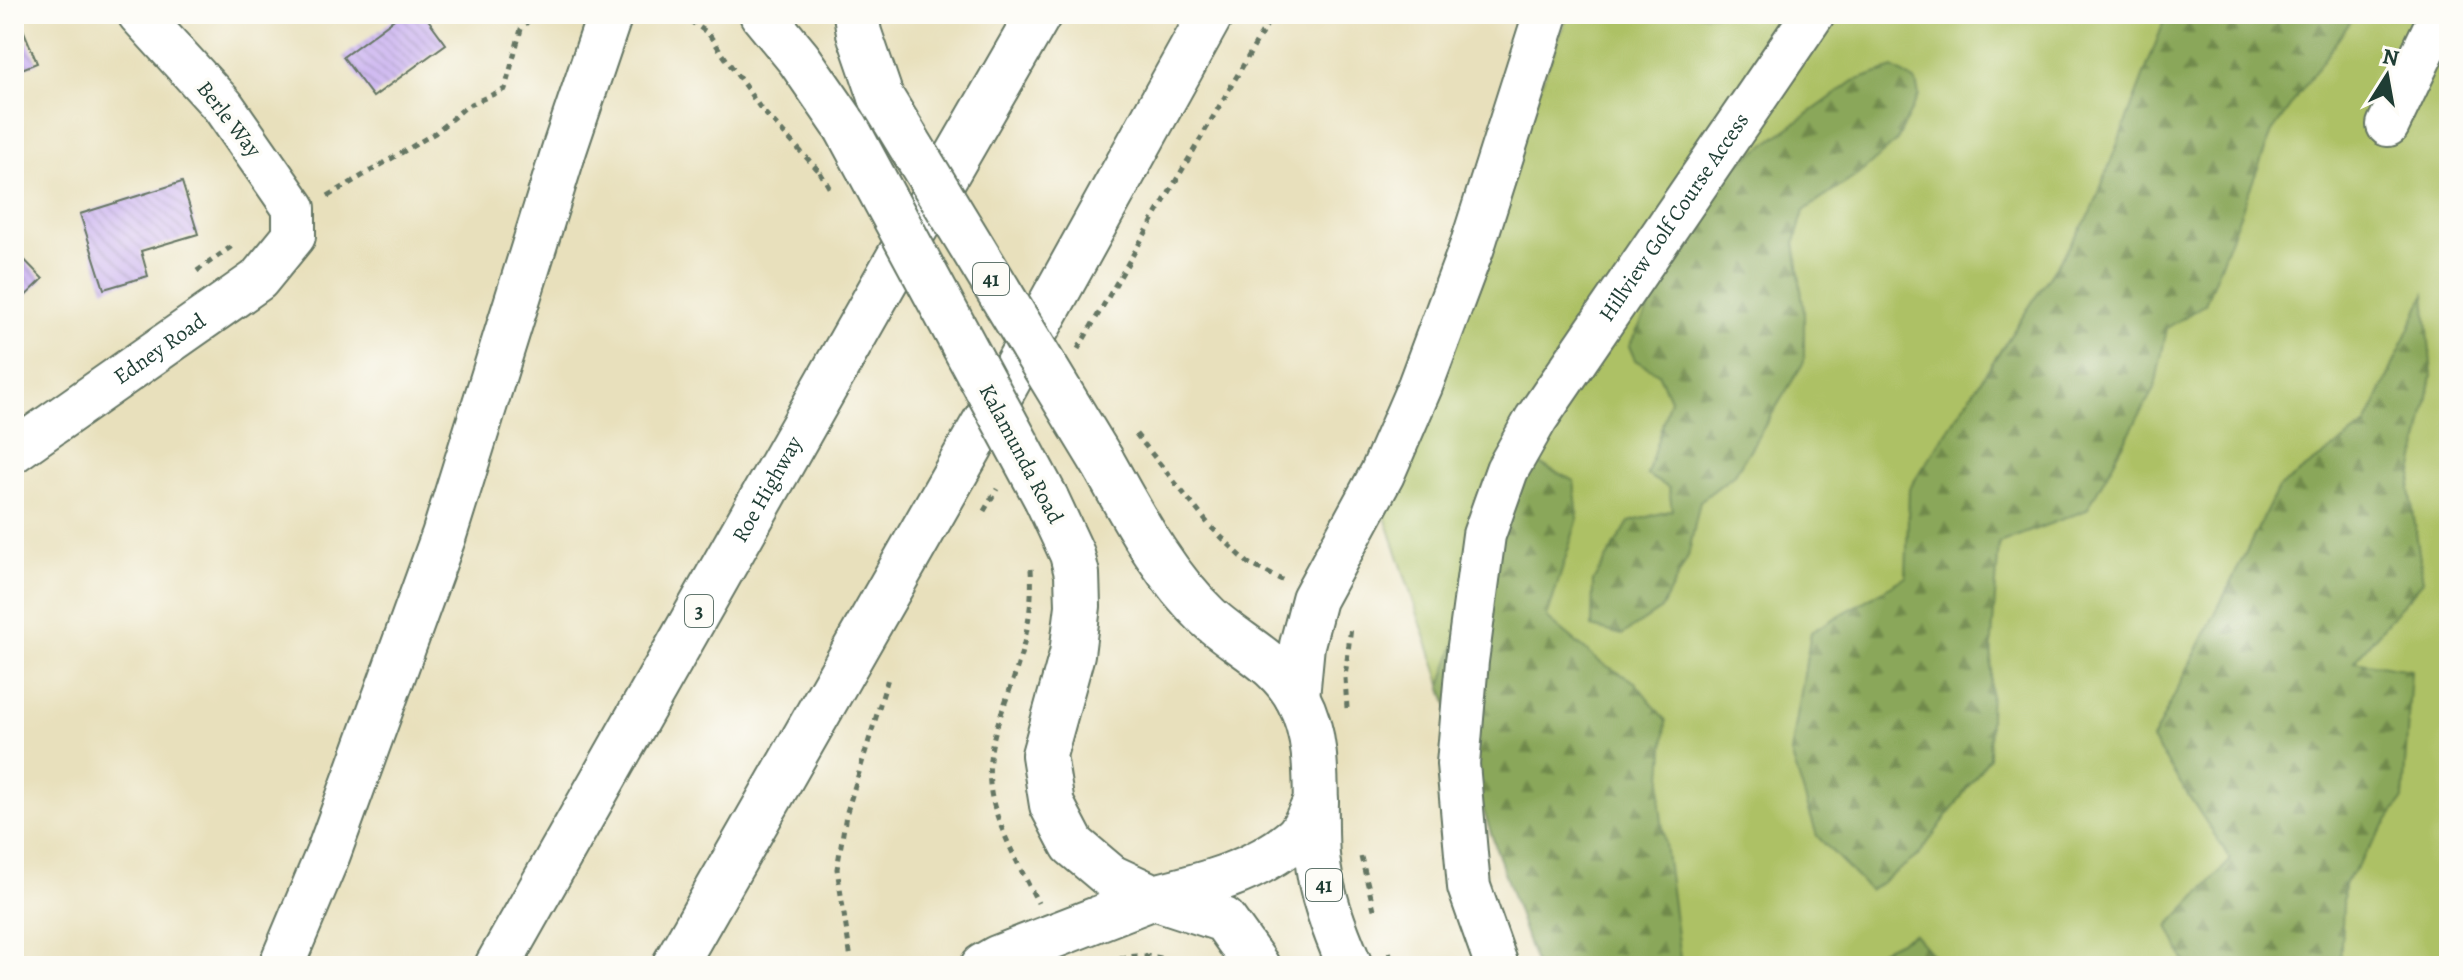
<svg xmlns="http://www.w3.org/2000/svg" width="2463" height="980" font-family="Alegreya,serif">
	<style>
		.grass { fill: #adc165; stroke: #667f4c; stroke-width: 2 }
		.forest { fill: url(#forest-firs); stroke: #547247; stroke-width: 2 }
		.building { fill: url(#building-back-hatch) }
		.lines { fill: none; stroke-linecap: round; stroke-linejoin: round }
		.minor-casing { stroke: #657664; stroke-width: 46 }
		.major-casing { stroke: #657664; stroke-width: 48 }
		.highway-casing { stroke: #657664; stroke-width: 48 }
		.path { stroke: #657664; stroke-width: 5; stroke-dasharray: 6 6; stroke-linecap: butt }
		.minor { stroke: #fff; stroke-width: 42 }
		.major { stroke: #fff; stroke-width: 44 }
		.highway { stroke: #fff; stroke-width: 44 }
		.major-bridge-casing { stroke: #657664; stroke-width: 48; stroke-linecap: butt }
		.path-bridge { stroke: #657664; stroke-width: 5; stroke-dasharray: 6 6; stroke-linecap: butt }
		.major-bridge { stroke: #fff; stroke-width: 44 }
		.labels { text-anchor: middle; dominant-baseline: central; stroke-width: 7; stroke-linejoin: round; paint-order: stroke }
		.shield { fill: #fdfcf7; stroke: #62766e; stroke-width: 2 }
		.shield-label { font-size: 20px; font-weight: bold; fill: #1f3d34 }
		.street-label { font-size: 22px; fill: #1f3d34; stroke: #fdfcf7 }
	</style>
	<defs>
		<pattern id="forest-firs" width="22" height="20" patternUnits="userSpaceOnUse" patternTransform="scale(2)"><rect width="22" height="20" fill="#8aa75a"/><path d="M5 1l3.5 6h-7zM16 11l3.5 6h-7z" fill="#70894b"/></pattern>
		<pattern id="building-back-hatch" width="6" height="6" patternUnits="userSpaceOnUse" patternTransform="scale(2)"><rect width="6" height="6" fill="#c1a4ef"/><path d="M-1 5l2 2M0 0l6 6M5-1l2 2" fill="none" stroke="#9c87c2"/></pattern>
	</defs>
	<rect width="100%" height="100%" fill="#fdfcf7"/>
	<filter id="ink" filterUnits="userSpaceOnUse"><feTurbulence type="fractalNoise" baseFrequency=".0125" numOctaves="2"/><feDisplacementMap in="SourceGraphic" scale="16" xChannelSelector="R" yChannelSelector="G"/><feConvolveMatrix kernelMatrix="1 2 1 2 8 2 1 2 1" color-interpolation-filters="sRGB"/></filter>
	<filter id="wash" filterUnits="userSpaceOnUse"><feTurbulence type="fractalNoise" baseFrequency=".006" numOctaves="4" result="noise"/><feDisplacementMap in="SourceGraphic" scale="32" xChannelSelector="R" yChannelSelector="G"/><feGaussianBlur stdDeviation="1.8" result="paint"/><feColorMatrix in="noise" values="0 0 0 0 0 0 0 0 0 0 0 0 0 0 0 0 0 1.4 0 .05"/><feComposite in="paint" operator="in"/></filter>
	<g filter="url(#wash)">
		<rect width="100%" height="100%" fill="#e8e0bc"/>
		<path class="grass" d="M 1568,14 L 2449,14 L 2449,966 L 1536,966 L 1380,502 Z"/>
		<g class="forest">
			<path d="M 2167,14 L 2356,14 L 2272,132 L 2205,304 L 2167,328 L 2155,387 L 2087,510 L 1999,543 L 1992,639 L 1989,758 L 1919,855 L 1870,891 L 1817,836 L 1791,753 L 1811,632 L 1906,577 L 1909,489 L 2091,213 Z"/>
			<path d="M 1893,68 L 1916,82 L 1919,95 L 1896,142 L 1859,174 L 1804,211 L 1795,242 L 1804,311 L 1804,362 L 1735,474 L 1700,501 L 1688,557 L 1661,609 L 1622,635 L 1592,627 L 1593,581 L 1629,522 L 1672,510 L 1669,488 L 1647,475 L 1670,399 L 1658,373 L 1635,360 L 1629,346 L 1677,254 L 1723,175 L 1854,81 Z"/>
			<path d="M 2425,294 L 2432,376 L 2410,489 L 2423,581 L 2354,661 L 2411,670 L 2403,799 L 2344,885 L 2340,966 L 2187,966 L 2168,926 L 2231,860 L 2152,740 L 2278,488 L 2366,425 Z"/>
			<path d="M 1538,463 L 1574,481 L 1578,518 L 1547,618 L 1600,662 L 1635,682 L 1666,721 L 1660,806 L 1681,966 L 1536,966 L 1441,685 L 1513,480 Z"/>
			<path d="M 1914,934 L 1942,966 L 1867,966 L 1873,954 Z"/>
		</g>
		<g id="blocks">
			<g class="building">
				<path d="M 401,14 L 424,14 L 446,44 L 373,97 L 343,57 Z"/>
				<path d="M 18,17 L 37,63 L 14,72 L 14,19 Z"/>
				<path d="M 182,182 L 198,234 L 141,251 L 148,276 L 104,289 L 80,214 Z"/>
				<path d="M 14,249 L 43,279 L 14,307 Z"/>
			</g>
		</g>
	</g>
	<g filter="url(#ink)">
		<use href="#blocks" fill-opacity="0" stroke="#657664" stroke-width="2"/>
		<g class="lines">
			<defs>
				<g id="minor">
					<path d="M 2388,125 L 2441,14"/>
					<path id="s1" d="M 14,451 L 258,280 L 294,236 L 294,208 L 223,106 L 139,14"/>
					<path id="s2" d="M 1497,966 L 1469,887 L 1458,764 L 1467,661 L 1484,535 L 1507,470 L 1536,419 L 1813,14"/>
				</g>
				<g id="major">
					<path d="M 762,14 L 799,59 L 846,127"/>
					<path d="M 856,14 L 859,33 L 881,97"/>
					<path d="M 1102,461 C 1133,516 1162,573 1208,617 C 1238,645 1277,660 1298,699 C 1323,745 1313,804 1317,855 C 1320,893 1335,931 1350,966"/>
					<path d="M 1046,498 L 1072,554 L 1077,574 L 1078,606 L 1072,654 L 1044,755 L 1052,805 L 1073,845 L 1111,877 L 1154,897 L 1224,920 L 1257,966"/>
					<path d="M 1154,897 C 1203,885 1254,873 1294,839 C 1304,831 1310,813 1316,801"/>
				</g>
				<g id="highway">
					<path d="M 1297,697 L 1302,645 L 1314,599 L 1382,474 L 1420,386 L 1472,247 L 1546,14"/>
					<path d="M 281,966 L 328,854 L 444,535 L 565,147 L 610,14"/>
					<path id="s3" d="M 497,966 L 900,255 L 1039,14"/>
					<path d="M 674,966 L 1003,390 L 1211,14"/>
					<path d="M 983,966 L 997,958 L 1154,897"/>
				</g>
			</defs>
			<use href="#minor" class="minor-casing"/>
			<use href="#major" class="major-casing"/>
			<use href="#highway" class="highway-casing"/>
			<g class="path">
				<path d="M 680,14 L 708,33 L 761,109 L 820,172"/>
				<path d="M 328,196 L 435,133 L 467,106 L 505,89 L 521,29 L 534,14"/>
				<path d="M 197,271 L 235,244"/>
				<path d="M 1078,349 L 1273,14"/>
				<path d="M 1136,434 L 1210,526 L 1248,563 L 1282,580"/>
				<path d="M 984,511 L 997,489"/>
				<path d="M 1031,569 C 1033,604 1027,638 1016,671 C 1004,711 986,740 990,784 C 992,818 1022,871 1038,903"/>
				<path d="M 1347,708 L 1345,678 L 1351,626"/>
				<path d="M 1361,857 L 1375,913"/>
				<path d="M 1389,952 L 1396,966"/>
				<path d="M 1108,961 C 1135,954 1157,953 1183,966"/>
				<path d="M 852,966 L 837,869 L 846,815 L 889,675"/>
			</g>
			<use href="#minor" class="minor"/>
			<use href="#major" class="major"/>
			<use href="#highway" class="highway"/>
			<defs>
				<g id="major-bridge">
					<path d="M 881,97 L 1102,461"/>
					<path d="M 846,127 L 1046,498"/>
				</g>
			</defs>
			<use href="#major-bridge" class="major-bridge-casing"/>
			<path class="path-bridge" d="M 820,172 L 830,189"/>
			<use href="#major-bridge" class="major-bridge"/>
		</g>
	</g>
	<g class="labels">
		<g class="shield">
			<rect x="973" y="263" width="36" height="32" rx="6"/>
			<rect x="685" y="595" width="28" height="32" rx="6"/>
			<rect x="1306" y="869" width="36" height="32" rx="6"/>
		</g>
		<g class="shield-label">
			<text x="991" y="279">41</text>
			<text x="699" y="611">3</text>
			<text x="1324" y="885">41</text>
		</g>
		<g class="street-label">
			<text transform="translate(229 119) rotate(52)">Berle Way</text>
			<text stroke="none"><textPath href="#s2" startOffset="810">Hillview Golf Course Access</textPath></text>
			<text stroke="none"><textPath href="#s1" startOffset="178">Edney Road</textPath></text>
			<text transform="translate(1021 454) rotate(62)">Kalamunda Road</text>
			<text stroke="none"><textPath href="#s3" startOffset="548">Roe Highway</textPath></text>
		</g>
	</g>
	<rect width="2463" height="980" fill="none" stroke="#fdfcf7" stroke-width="48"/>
	<g transform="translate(2387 76) rotate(11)" stroke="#fdfcf7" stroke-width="6" paint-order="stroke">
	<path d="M0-6L14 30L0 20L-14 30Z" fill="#1f3d34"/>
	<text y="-12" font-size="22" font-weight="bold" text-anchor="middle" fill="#1f3d34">N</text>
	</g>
</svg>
